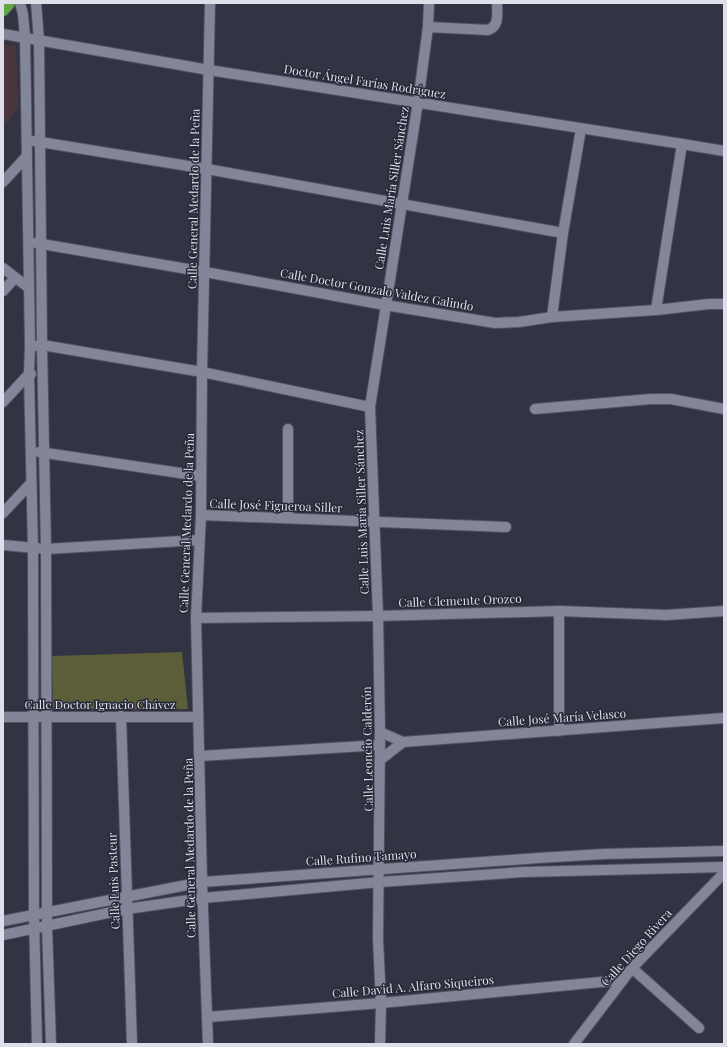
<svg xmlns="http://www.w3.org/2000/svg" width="727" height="1047" font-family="'Playfair Display',serif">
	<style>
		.commercial { fill: #49363e }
		.green { fill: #5b5e38 }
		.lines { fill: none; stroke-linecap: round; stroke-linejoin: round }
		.minor-casing { stroke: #51515f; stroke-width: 12 }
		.highway-casing { stroke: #51515f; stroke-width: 14 }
		.minor { stroke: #838598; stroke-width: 10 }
		.highway { stroke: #5ea743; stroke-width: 12 }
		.labels { text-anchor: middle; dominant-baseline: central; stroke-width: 3; stroke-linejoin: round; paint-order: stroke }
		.street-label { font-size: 12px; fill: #dedfea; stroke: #282938 }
	</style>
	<rect width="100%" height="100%" fill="#323343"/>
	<path class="commercial" d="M 3,44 L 16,46 L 18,109 L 3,126 Z"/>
	<path class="green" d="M 182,652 L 188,709 L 53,710 L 52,656 Z"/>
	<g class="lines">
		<defs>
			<g id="minor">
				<path d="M 20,3 L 23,14 L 25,37 L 30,346 L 29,374 L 33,548 L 34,915 L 37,1044"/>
				<path d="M 36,3 L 39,40 L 42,345 L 46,549 L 47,927 L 51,1044"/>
				<path d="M 428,27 L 488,30 C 500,26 497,13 497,3"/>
				<path d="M 3,34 L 209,70 L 682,144 L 724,151"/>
				<path d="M 34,141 L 207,169 L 563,233"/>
				<path d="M 3,182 L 26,157"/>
				<path d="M 36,243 L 205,272 L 385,305 L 495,323 L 519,322 L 552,317 L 656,310 L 709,304 L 724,304"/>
				<path d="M 3,268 L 29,288"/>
				<path d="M 3,291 L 15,278"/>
				<path d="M 656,310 L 682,144"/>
				<path d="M 552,317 L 563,233 L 581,129"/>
				<path d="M 36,346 L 42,345 L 202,372 L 370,407"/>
				<path d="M 3,402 L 29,374 L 31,374"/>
				<path d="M 535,409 L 651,399 L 671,399 L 724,409"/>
				<path d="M 39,452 L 200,476"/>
				<path d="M 3,513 L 31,483"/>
				<path d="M 201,515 L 506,527"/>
				<path d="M 288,518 L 288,429"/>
				<path d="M 3,545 L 46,549 L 199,540"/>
				<path d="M 559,611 L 559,731"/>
				<path d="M 196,618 L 378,616 L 559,611 L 667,615 L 724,611"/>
				<path d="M 121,716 L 132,1044"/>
				<path d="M 3,717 L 198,717"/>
				<path d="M 380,732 L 403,742 L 724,718"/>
				<path d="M 200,756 L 380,745"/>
				<path d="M 380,760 L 403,742"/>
				<path d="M 3,921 L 202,882 L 538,858 L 604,854 L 724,851"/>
				<path d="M 3,935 L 127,909 L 203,898 L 380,882 L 523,872 L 724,867"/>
				<path d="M 632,968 L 699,1028"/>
				<path d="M 208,1017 L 381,1003 L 622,980"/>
				<path d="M 208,1044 L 202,882 L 196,618 L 201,515 L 202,372 L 210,3"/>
				<path d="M 380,1044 L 381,1003 L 378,939 L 380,732 L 378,616 L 370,407 L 418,102 L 428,27 L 429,3"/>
				<path d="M 574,1044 L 632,968 L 724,873"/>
			</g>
			<path id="highway" d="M 3,10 L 9,3"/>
		</defs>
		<use href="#minor" class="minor-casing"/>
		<use href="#highway" class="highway-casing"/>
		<use href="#minor" class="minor"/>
		<use href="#highway" class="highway"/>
	</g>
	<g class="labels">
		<g class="street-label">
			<text transform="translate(365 81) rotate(9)">Doctor Ángel Farías Rodríguez</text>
			<text transform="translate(391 188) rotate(-81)">Calle Luis María Siller Sánchez</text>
			<text transform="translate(193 199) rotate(-89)">Calle General Medardo de la Peña</text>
			<text transform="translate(377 289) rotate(10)">Calle Doctor Gonzalo Valdez Galindo</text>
			<text transform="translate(276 505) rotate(2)">Calle José Figueroa Siller</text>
			<text transform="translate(361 512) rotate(-92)">Calle Luis María Siller Sánchez</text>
			<text transform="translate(186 523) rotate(-88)">Calle General Medardo de la Peña</text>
			<text transform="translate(460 600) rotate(-2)">Calle Clemente Orozco</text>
			<text x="100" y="704">Calle Doctor Ignacio Chávez</text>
			<text transform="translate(562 717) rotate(-4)">Calle José María Velasco</text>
			<text transform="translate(367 749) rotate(-91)">Calle Leoncio Calderón</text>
			<text transform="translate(189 848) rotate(-91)">Calle General Medardo de la Peña</text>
			<text transform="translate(361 857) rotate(-4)">Calle Rufino Tamayo</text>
			<text transform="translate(113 881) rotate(-92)">Calle Luis Pasteur</text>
			<text transform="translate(636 947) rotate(-48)">Calle Diego Rivera</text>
			<text transform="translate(413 986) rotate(-5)">Calle David A. Alfaro Siqueiros</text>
		</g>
	</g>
	<rect width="727" height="1047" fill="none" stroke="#dedfea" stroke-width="8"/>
</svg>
